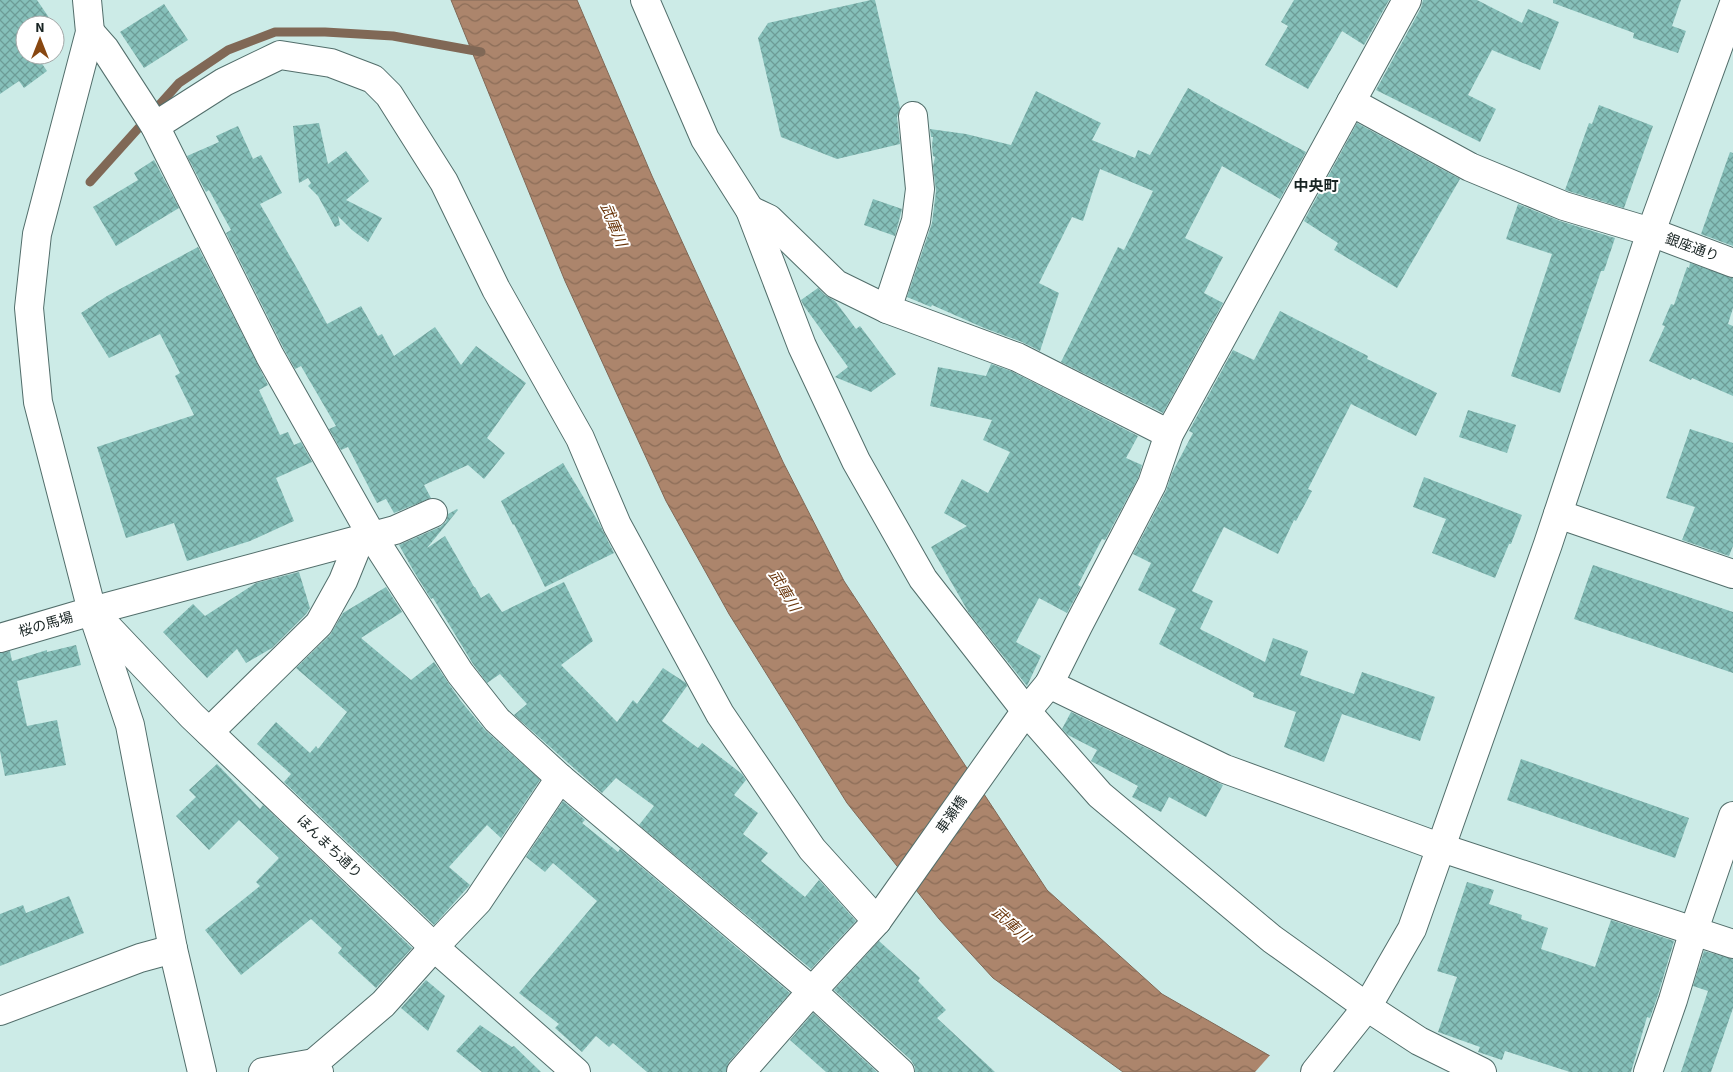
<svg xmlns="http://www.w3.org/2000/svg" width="1733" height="1072" font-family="'Source Sans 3','Noto Sans JP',sans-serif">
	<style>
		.water { fill: url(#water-waves); stroke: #806856 }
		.pier { fill: #ccebe7 }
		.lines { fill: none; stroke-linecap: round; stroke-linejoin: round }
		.stream { stroke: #806856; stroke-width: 9 }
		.building { fill: url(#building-cross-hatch) }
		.minor-casing { stroke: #526e6b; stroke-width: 30 }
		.minor { stroke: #fff; stroke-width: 28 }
		.labels { text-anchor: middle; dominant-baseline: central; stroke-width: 4; stroke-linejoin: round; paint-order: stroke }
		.street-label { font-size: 14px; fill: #182423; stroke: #fff }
		.neighbourhood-label { font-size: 15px; font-weight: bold; fill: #182423; stroke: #fff }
		.water-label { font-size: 15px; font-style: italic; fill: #6a360c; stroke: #fff }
	</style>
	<defs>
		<pattern id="water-waves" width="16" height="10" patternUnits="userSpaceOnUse" patternTransform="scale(1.25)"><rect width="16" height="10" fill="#ac856c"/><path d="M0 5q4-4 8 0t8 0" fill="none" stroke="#8b6d58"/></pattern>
		<pattern id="building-cross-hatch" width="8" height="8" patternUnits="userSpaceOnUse" patternTransform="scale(1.25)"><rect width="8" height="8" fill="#86c0ba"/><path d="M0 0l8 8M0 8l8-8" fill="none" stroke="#6d9c97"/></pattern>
	</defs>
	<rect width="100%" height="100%" fill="#ccebe7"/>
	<path class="water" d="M 451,0 L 577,0 L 652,176 L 783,462 L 844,581 L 1047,890 L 1162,994 L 1298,1072 L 1123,1072 L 993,978 L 939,919 L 847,803 L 729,614 L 666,501 L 565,281 Z"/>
	<path class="pier" d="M 1271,1054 L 1299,1070 L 1300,1072 L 1255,1072 Z"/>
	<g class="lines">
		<path class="stream" d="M 90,182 L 179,83 L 228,50 L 275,32 L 325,32 L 393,36 L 481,52"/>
	</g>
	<g class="building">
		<path d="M 0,0 L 37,0 L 54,25 L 25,25 L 25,55 L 36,55 L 47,71 L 24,88 L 19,81 L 0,94 Z"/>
		<path d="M 871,0 L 875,0 L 900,108 L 897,117 L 900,144 L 837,159 L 781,137 L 758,38 L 768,23 Z"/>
		<path d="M 1294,0 L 1389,0 L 1364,45 L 1342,31 L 1308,89 L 1265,65 L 1288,26 L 1281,22 Z"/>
		<path d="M 1423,0 L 1477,0 L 1522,23 L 1528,9 L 1559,22 L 1540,70 L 1492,50 L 1468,95 L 1496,109 L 1480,142 L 1376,90 L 1421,8 Z"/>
		<path d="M 1553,0 L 1681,0 L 1672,26 L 1686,31 L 1678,53 L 1633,38 L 1634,33 L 1553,3 Z"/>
		<path d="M 164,4 L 188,40 L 144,68 L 120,32 Z"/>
		<path d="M 1188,88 L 1210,100 L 1210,101 L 1306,152 L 1280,199 L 1222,166 L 1185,238 L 1223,257 L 1204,293 L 1223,303 L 1163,413 L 1061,362 L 1118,247 L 1124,250 L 1153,191 L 1100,169 L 1083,221 L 1072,217 L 1039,283 L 1059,293 L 1040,351 L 1022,342 L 984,328 L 932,305 L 931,307 L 907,297 L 932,223 L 936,191 L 933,166 L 935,157 L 933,156 L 932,145 L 933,137 L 931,137 L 930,129 L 966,134 L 1011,145 L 1036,91 L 1101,123 L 1092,140 L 1135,158 L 1138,150 L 1150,155 Z"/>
		<path d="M 1599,105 L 1653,126 L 1624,208 L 1565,190 L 1589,123 L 1592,124 Z"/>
		<path d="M 319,123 L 328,164 L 346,151 L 369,181 L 346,200 L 382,218 L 368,242 L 352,230 L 338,216 L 340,225 L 335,227 L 318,196 L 308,186 L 311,183 L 308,178 L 299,183 L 293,126 Z"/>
		<path d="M 1357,123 L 1460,179 L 1397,288 L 1334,250 L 1338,243 L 1304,221 Z"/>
		<path d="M 238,126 L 253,159 L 261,155 L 282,193 L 260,204 L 299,272 L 327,324 L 361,306 L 378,336 L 382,334 L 394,356 L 435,327 L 461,365 L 476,346 L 526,383 L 487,438 L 505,453 L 484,479 L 468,465 L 424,485 L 431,498 L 394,513 L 386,499 L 377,503 L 348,447 L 341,450 L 329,429 L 336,426 L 301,366 L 295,369 L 284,349 L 226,233 L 231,230 L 209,190 L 206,192 L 187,156 L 219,142 L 216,136 Z"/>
		<path d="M 1730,152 L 1733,153 L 1733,246 L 1701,234 Z"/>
		<path d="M 154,160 L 179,208 L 116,246 L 93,207 L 138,180 L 134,173 Z"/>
		<path d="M 873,199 L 902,209 L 895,236 L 864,225 Z"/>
		<path d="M 1518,204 L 1560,221 L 1615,238 L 1604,271 L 1601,271 L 1560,393 L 1511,376 L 1552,254 L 1506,239 Z"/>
		<path d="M 198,247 L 268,385 L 259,390 L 280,435 L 288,432 L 294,445 L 301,442 L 312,462 L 276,478 L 294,521 L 250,541 L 187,561 L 174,523 L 126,538 L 97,447 L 194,415 L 175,376 L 180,373 L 160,334 L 109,358 L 81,313 L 107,296 Z"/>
		<path d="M 1690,263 L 1733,278 L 1733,308 L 1728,324 L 1733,326 L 1733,396 L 1692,378 L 1691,380 L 1649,361 L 1665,326 L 1662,325 L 1671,304 L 1674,305 L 1687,267 L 1689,268 Z"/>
		<path d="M 818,288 L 825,295 L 835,301 L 856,329 L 860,326 L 896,374 L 871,392 L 835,377 L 848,367 L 804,306 L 801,300 Z"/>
		<path d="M 1280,311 L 1368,356 L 1367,359 L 1437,393 L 1416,436 L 1351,404 L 1308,489 L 1312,491 L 1296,521 L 1294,520 L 1278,554 L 1224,527 L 1192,591 L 1213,601 L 1200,629 L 1265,662 L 1273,638 L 1308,651 L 1300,675 L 1354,694 L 1362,672 L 1435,697 L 1420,741 L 1342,714 L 1324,762 L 1284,747 L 1296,712 L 1253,697 L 1254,693 L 1159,644 L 1176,609 L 1138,590 L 1151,563 L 1133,554 L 1166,491 L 1172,473 L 1193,433 L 1189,431 L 1233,350 L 1254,360 Z"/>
		<path d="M 991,364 L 1011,371 L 1138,436 L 1126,458 L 1142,465 L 1138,478 L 1105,540 L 1102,539 L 1078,585 L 1081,587 L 1067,613 L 1039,598 L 1016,642 L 1041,656 L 1027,686 L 969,613 L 931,547 L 967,526 L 944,513 L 962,479 L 988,493 L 1010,452 L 983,440 L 992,420 L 930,406 L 938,367 L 986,376 Z"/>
		<path d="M 1468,410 L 1516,425 L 1507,453 L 1459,437 Z"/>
		<path d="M 1690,429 L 1733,443 L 1733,546 L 1729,556 L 1682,540 L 1695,507 L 1666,498 Z"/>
		<path d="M 563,463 L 599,523 L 614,553 L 545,587 L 514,524 L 513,525 L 501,501 Z"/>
		<path d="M 1424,477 L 1522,515 L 1511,544 L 1509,544 L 1495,578 L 1432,553 L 1446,519 L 1413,507 Z"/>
		<path d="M 457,509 L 458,510 L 427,548 L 445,536 L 474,587 L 475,587 L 481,598 L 489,593 L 502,612 L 564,582 L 593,641 L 561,665 L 617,722 L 633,700 L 637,704 L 663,668 L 686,683 L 687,686 L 662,721 L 698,748 L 702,743 L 742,774 L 746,780 L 734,795 L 758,813 L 743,834 L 768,853 L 761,861 L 805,897 L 819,880 L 856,921 L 811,969 L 639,825 L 654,806 L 616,778 L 602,793 L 514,715 L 527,704 L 500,674 L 487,683 L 473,664 L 433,598 L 431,599 L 413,570 L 399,545 L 440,527 L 446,522 L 448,514 Z"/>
		<path d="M 1593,565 L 1733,612 L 1733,673 L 1574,619 Z"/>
		<path d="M 299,572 L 310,608 L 306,614 L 272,648 L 246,663 L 237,649 L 207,678 L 163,632 L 193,604 L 205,616 L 256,583 Z"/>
		<path d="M 386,587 L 402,612 L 361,638 L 411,680 L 434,662 L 460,700 L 485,730 L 540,780 L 501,838 L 487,825 L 449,867 L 470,885 L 434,925 L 284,782 L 291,774 L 257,744 L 276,722 L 310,753 L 316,746 L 318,749 L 347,712 L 296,668 L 330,635 L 343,613 Z"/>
		<path d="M 76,645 L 81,665 L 17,681 L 27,726 L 57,720 L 66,765 L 5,776 L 0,751 L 0,653 L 10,651 L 12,661 L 47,650 L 47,652 Z"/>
		<path d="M 1071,712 L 1223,785 L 1206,817 L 1169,797 L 1161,812 L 1132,797 L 1138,786 L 1091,761 L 1097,750 L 1068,735 L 1062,729 Z"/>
		<path d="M 1521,759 L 1689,818 L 1675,858 L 1507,800 Z"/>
		<path d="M 217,764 L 260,809 L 263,805 L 412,948 L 376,988 L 338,953 L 342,948 L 311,919 L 241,975 L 205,930 L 260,886 L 256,882 L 279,858 L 239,820 L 209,850 L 176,816 L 196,797 L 189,790 Z"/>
		<path d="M 563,801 L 585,820 L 582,823 L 618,852 L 620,849 L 790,993 L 729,1062 L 726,1072 L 647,1072 L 613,1043 L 609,1047 L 596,1036 L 582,1052 L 555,1028 L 559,1024 L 519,993 L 597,901 L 553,863 L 545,872 L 526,857 Z"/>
		<path d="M 1467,882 L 1494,890 L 1489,904 L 1522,915 L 1521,919 L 1548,928 L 1541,949 L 1595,967 L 1611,920 L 1674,941 L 1658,995 L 1650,1018 L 1647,1017 L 1631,1072 L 1570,1072 L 1505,1051 L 1502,1060 L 1478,1052 L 1480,1047 L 1438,1032 L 1457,977 L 1437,971 Z"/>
		<path d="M 69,896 L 84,933 L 0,966 L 0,914 L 23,905 L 26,913 Z"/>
		<path d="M 879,941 L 920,978 L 918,981 L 946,1010 L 937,1018 L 995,1072 L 915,1072 L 915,1067 L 911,1060 L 834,990 Z"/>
		<path d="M 1704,951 L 1733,959 L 1733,1008 L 1711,1072 L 1681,1072 L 1708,991 L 1693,986 Z"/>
		<path d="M 426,980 L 445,996 L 428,1031 L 401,1008 Z"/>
		<path d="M 813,1013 L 877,1072 L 826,1072 L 790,1040 Z"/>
		<path d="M 480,1025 L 512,1047 L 514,1046 L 541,1072 L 482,1072 L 456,1051 Z"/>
	</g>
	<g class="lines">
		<defs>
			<g id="minor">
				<path d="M 87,0 L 90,32 L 37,234 L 29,308 L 38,402 L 92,611 L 130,725 L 173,949 L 202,1072"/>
				<path d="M 645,0 L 705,139 L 750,210 L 802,346 L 856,461 L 923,579 L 1026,711 L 1100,795 L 1272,939 L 1367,1007 L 1419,1041 L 1482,1072"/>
				<path d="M 90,32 L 105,49 L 155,126 L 270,356 L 372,536 L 460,673 L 497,720 L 560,778 L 812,991 L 900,1072"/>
				<path d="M 1351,102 L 1470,167 L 1564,206 L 1651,232 L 1733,263"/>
				<path d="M 155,126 L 224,82 L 280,55 L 331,63 L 373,79 L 389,95 L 444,182 L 496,289 L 580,438 L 617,525 L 720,714 L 812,849 L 877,921"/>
				<path d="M 750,210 L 769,219 L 836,284 L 887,309 L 1017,357 L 1169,434"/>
				<path d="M 887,309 L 916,221 L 920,189 L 913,116"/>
				<path d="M 1558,514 L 1733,574"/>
				<path d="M 99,618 L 192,716 L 434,947 L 576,1072"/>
				<path d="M 0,638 L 92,611 L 395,530 L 433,513"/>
				<path d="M 1049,684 L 1225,769 L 1442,848 L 1733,944"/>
				<path d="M 209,732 L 319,624 L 343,581 L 360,539"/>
				<path d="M 0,1011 L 140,958 L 173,949"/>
				<path d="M 263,1072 L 314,1063"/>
				<path d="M 319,1072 L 314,1063 L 383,1004 L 434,947 L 478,901 L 560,778"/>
				<path d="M 741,1072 L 812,991 L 877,921 L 1020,719 L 1049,684 L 1078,626 L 1152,484 L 1169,434 L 1407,0"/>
				<path d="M 1315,1072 L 1367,1007 L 1412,929 L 1548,544 L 1651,232 L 1733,6"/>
				<path d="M 1648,1072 L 1673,1000 L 1694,930 L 1733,816"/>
			</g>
		</defs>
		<use href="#minor" class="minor-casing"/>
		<use href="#minor" class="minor"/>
	</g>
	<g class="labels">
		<g class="street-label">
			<text transform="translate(1692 248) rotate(20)">銀座通り</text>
			<text transform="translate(46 625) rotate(-16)">桜の馬場</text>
			<text transform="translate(952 815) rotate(-55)">車瀬橋</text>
			<text transform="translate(329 847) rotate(44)">ほんまち通り</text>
		</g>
		<g class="neighbourhood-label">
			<text x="1316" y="186">中央町</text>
		</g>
		<g class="water-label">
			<text transform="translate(613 225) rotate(68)">武庫川</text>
			<text transform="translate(784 591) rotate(59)">武庫川</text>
			<text transform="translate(1011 925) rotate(42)">武庫川</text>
		</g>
	</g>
	<g transform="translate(40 40)"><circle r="24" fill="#ffffff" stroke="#a3a7a7"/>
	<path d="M0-4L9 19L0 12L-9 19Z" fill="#884711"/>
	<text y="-8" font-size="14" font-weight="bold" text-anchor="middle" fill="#182423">N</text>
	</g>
</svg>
